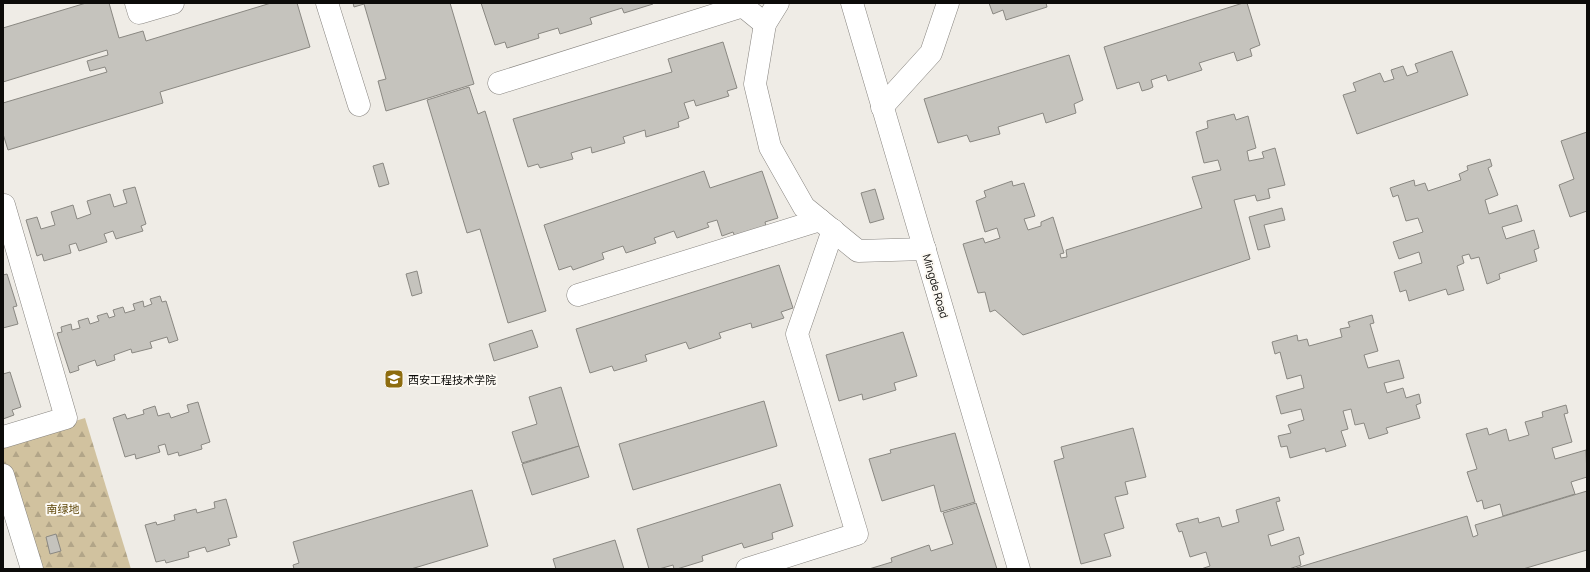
<svg xmlns="http://www.w3.org/2000/svg" width="1590" height="572" font-family="Manrope,'Noto Sans SC',sans-serif">
	<style>
		.forest { fill: url(#forest-firs) }
		.building { fill: #c5c3bd; stroke: #8a8882 }
		.lines { fill: none; stroke-linecap: round; stroke-linejoin: round }
		.minor-casing { stroke: #888580; stroke-width: 23 }
		.minor { stroke: #fff; stroke-width: 22 }
		.labels { text-anchor: middle; dominant-baseline: central; stroke-width: 4; stroke-linejoin: round; paint-order: stroke }
		.street-label { font-size: 11px; fill: #0c0b09; stroke: #fcf9f3 }
		.poi-label { font-size: 11px; fill: #0c0b09; stroke: #fcf9f3; text-anchor: start }
		.park-label { font-size: 11px; fill: #5f480a; stroke: #fcf9f3 }
	</style>
	<defs>
		<pattern id="forest-firs" width="22" height="20" patternUnits="userSpaceOnUse"><rect width="22" height="20" fill="#d1c29f"/><path d="M5 1l3.5 6h-7zM16 11l3.5 6h-7z" fill="#b2a588"/></pattern>
	</defs>
	<rect width="100%" height="100%" fill="#efece6"/>
	<path class="forest" d="M 85,418 L 131,569 L 32,569 L 3,474 L 3,443 Z"/>
	<g class="building">
		<path d="M 86,3 L 109,3 L 119,38 L 143,31 L 146,41 L 271,3 L 297,3 L 310,47 L 160,92 L 163,103 L 8,150 L 3,134 L 3,103 L 107,72 L 105,67 L 90,71 L 87,61 L 108,55 L 107,50 L 3,82 L 3,28 Z"/>
		<path d="M 353,3 L 450,3 L 474,84 L 386,111 L 378,81 L 386,79 L 364,4 L 354,7 Z"/>
		<path d="M 481,3 L 653,3 L 653,4 L 624,13 L 622,8 L 590,18 L 592,24 L 560,34 L 558,28 L 538,34 L 539,38 L 507,48 L 505,42 L 495,45 Z"/>
		<path d="M 989,3 L 1046,3 L 1047,7 L 1006,20 L 1003,10 L 993,14 Z"/>
		<path d="M 1243,3 L 1247,3 L 1260,45 L 1250,49 L 1252,56 L 1237,61 L 1234,52 L 1199,63 L 1202,70 L 1168,81 L 1166,75 L 1151,80 L 1153,87 L 1149,89 L 1142,91 L 1139,82 L 1117,89 L 1104,47 Z"/>
		<path d="M 723,42 L 737,88 L 727,91 L 729,96 L 696,106 L 694,100 L 684,103 L 689,118 L 678,122 L 679,127 L 646,137 L 645,130 L 623,137 L 625,143 L 592,153 L 591,147 L 571,153 L 573,159 L 540,168 L 538,164 L 528,167 L 513,119 L 672,72 L 668,59 Z"/>
		<path d="M 1452,51 L 1468,95 L 1357,134 L 1343,95 L 1356,91 L 1353,83 L 1380,73 L 1384,82 L 1394,79 L 1391,70 L 1403,66 L 1407,76 L 1418,72 L 1415,64 Z"/>
		<path d="M 1069,55 L 1083,100 L 1074,104 L 1076,113 L 1046,123 L 1043,113 L 998,127 L 1000,134 L 970,142 L 967,135 L 938,143 L 924,99 Z"/>
		<path d="M 469,87 L 478,114 L 485,111 L 546,311 L 508,323 L 480,229 L 467,233 L 427,100 Z"/>
		<path d="M 1234,114 L 1236,120 L 1248,116 L 1256,148 L 1247,151 L 1249,161 L 1264,158 L 1262,152 L 1275,148 L 1285,185 L 1268,189 L 1270,198 L 1257,201 L 1255,195 L 1234,200 L 1250,259 L 1023,335 L 995,310 L 990,312 L 985,292 L 978,293 L 963,244 L 983,238 L 985,243 L 1000,238 L 997,228 L 985,232 L 976,201 L 986,197 L 984,191 L 1012,181 L 1013,186 L 1024,183 L 1035,216 L 1024,219 L 1028,230 L 1041,226 L 1041,222 L 1053,217 L 1064,253 L 1060,254 L 1061,258 L 1067,257 L 1066,250 L 1202,208 L 1192,177 L 1221,170 L 1218,160 L 1204,163 L 1196,132 L 1208,128 L 1207,121 Z"/>
		<path d="M 1587,132 L 1587,211 L 1570,217 L 1559,185 L 1574,179 L 1561,141 Z"/>
		<path d="M 1490,159 L 1492,166 L 1488,168 L 1498,195 L 1485,200 L 1489,214 L 1517,205 L 1522,221 L 1502,227 L 1506,239 L 1534,230 L 1539,248 L 1534,250 L 1537,261 L 1499,274 L 1500,279 L 1487,284 L 1479,257 L 1471,259 L 1469,254 L 1462,256 L 1464,263 L 1457,266 L 1464,290 L 1448,295 L 1446,289 L 1409,301 L 1406,290 L 1400,292 L 1394,272 L 1422,263 L 1419,252 L 1399,259 L 1393,242 L 1423,232 L 1418,218 L 1406,221 L 1398,195 L 1393,197 L 1390,188 L 1414,180 L 1415,186 L 1425,183 L 1428,191 L 1461,180 L 1459,174 L 1468,170 L 1467,166 Z"/>
		<path d="M 383,163 L 389,184 L 379,187 L 373,166 Z"/>
		<path d="M 704,171 L 710,188 L 762,171 L 778,218 L 765,222 L 766,226 L 735,237 L 733,232 L 722,236 L 717,220 L 707,223 L 709,227 L 677,238 L 674,231 L 654,238 L 656,243 L 626,253 L 623,246 L 602,253 L 604,259 L 573,270 L 571,266 L 559,270 L 544,225 Z"/>
		<path d="M 135,187 L 146,224 L 141,226 L 143,231 L 116,239 L 113,231 L 104,234 L 107,242 L 79,251 L 76,243 L 69,245 L 71,253 L 44,261 L 42,254 L 37,256 L 26,220 L 37,217 L 41,229 L 55,225 L 51,212 L 73,205 L 77,219 L 91,214 L 87,201 L 110,194 L 114,207 L 127,203 L 123,190 Z"/>
		<path d="M 875,189 L 884,219 L 870,223 L 861,193 Z"/>
		<path d="M 1282,208 L 1285,220 L 1264,225 L 1270,247 L 1258,250 L 1249,217 Z"/>
		<path d="M 779,265 L 793,308 L 781,312 L 784,318 L 752,328 L 751,323 L 719,333 L 721,338 L 689,349 L 686,342 L 645,355 L 647,361 L 614,371 L 612,366 L 590,373 L 576,329 Z"/>
		<path d="M 417,271 L 422,293 L 412,296 L 406,274 Z"/>
		<path d="M 7,274 L 17,306 L 13,307 L 18,324 L 3,328 L 3,275 Z"/>
		<path d="M 160,296 L 162,302 L 166,301 L 178,340 L 169,343 L 167,337 L 150,342 L 152,348 L 132,353 L 131,349 L 114,355 L 115,360 L 97,366 L 95,360 L 78,366 L 79,370 L 70,373 L 57,333 L 62,332 L 61,327 L 71,324 L 72,330 L 80,328 L 78,321 L 88,318 L 90,324 L 99,321 L 97,316 L 107,313 L 109,318 L 115,316 L 113,310 L 123,307 L 125,313 L 135,310 L 133,304 L 143,301 L 144,307 L 152,304 L 150,299 Z"/>
		<path d="M 1372,315 L 1374,323 L 1370,324 L 1378,351 L 1364,355 L 1368,368 L 1399,360 L 1404,378 L 1384,383 L 1387,393 L 1403,388 L 1406,398 L 1419,394 L 1421,403 L 1416,405 L 1420,418 L 1386,428 L 1388,433 L 1369,439 L 1364,423 L 1355,425 L 1351,409 L 1343,411 L 1348,429 L 1341,431 L 1346,446 L 1326,452 L 1325,448 L 1290,458 L 1287,446 L 1281,447 L 1278,436 L 1291,433 L 1288,425 L 1304,420 L 1301,409 L 1281,414 L 1276,396 L 1304,388 L 1301,375 L 1287,379 L 1280,352 L 1275,354 L 1272,342 L 1297,335 L 1298,341 L 1307,339 L 1309,346 L 1342,337 L 1340,329 L 1350,327 L 1348,322 Z"/>
		<path d="M 532,330 L 538,347 L 494,361 L 489,344 Z"/>
		<path d="M 903,332 L 917,376 L 894,383 L 896,390 L 863,400 L 862,394 L 839,401 L 826,355 Z"/>
		<path d="M 10,372 L 21,407 L 12,410 L 14,415 L 3,419 L 3,374 Z"/>
		<path d="M 561,387 L 579,446 L 522,463 L 512,432 L 537,424 L 529,397 Z"/>
		<path d="M 764,401 L 777,446 L 633,490 L 619,444 Z"/>
		<path d="M 198,402 L 210,442 L 201,445 L 202,449 L 179,456 L 178,452 L 168,455 L 165,444 L 158,446 L 160,452 L 136,459 L 135,454 L 125,457 L 113,418 L 125,414 L 127,419 L 144,414 L 143,410 L 155,406 L 158,416 L 169,413 L 171,418 L 189,412 L 187,405 Z"/>
		<path d="M 1566,405 L 1568,413 L 1564,414 L 1572,442 L 1552,448 L 1555,459 L 1586,450 L 1587,477 L 1571,482 L 1575,494 L 1503,516 L 1500,504 L 1484,509 L 1482,500 L 1477,502 L 1467,472 L 1477,469 L 1466,434 L 1487,428 L 1489,435 L 1506,429 L 1509,441 L 1529,435 L 1525,422 L 1543,417 L 1542,412 Z"/>
		<path d="M 1133,428 L 1146,477 L 1125,482 L 1128,494 L 1115,497 L 1124,528 L 1104,534 L 1111,556 L 1081,564 L 1054,461 L 1064,458 L 1061,447 Z"/>
		<path d="M 955,433 L 975,502 L 941,512 L 934,485 L 882,501 L 869,459 L 891,453 L 890,450 Z"/>
		<path d="M 579,446 L 589,477 L 532,495 L 522,464 Z"/>
		<path d="M 780,484 L 793,526 L 772,533 L 773,539 L 744,548 L 742,543 L 702,556 L 703,561 L 677,569 L 674,569 L 673,565 L 659,569 L 649,569 L 637,529 Z"/>
		<path d="M 472,490 L 488,546 L 411,569 L 294,569 L 293,565 L 299,563 L 293,542 Z"/>
		<path d="M 1587,491 L 1587,550 L 1523,569 L 1293,569 L 1467,516 L 1473,537 L 1478,535 L 1475,525 Z"/>
		<path d="M 1279,497 L 1280,501 L 1276,502 L 1284,530 L 1268,535 L 1271,546 L 1299,537 L 1304,554 L 1299,556 L 1301,565 L 1289,569 L 1201,569 L 1210,566 L 1206,552 L 1190,557 L 1182,531 L 1179,532 L 1176,524 L 1198,518 L 1199,523 L 1219,517 L 1222,527 L 1239,522 L 1236,510 Z"/>
		<path d="M 226,499 L 237,537 L 228,539 L 230,545 L 207,552 L 205,547 L 188,552 L 189,557 L 166,563 L 165,560 L 156,562 L 145,525 L 156,522 L 157,525 L 175,520 L 174,515 L 196,509 L 197,513 L 215,508 L 214,502 Z"/>
		<path d="M 976,503 L 997,569 L 869,569 L 892,562 L 891,558 L 929,545 L 931,551 L 953,544 L 943,513 Z"/>
		<path d="M 56,534 L 61,551 L 50,554 L 46,537 Z"/>
		<path d="M 615,540 L 624,569 L 556,569 L 553,559 Z"/>
	</g>
	<g class="lines">
		<defs>
			<g id="minor">
				<path d="M 136,3 L 139,13 L 173,3"/>
				<path d="M 327,3 L 359,105"/>
				<path d="M 778,3 L 765,24 L 755,84 L 770,147 L 804,207 L 858,251 L 925,249"/>
				<path d="M 852,3 L 1019,569"/>
				<path d="M 499,83 L 743,6 L 765,24"/>
				<path d="M 882,107 L 931,53 L 948,3"/>
				<path d="M 578,295 L 820,220"/>
				<path d="M 3,437 L 66,418 L 4,205"/>
				<path d="M 3,475 L 32,569"/>
				<path d="M 747,569 L 857,534 L 797,334 L 833,230"/>
			</g>
		</defs>
		<use href="#minor" class="minor-casing"/>
		<use href="#minor" class="minor"/>
	</g>
	<defs>
		<symbol id="university-square" viewBox="-11 -11 22 22"><rect x="-9" y="-9" width="18" height="18" rx="4" fill="#8d6c0f" stroke="#fcf9f3"/><path d="M0-5L7-2L0 1L-7-2ZM-4 1L0 2.5L4 1V4Q0 6-4 4Z" fill="#fff"/></symbol>
	</defs>
	<g fill-rule="evenodd">
		<use href="#university-square" x="383" y="368" width="22" height="22"/>
	</g>
	<g class="labels">
		<g class="street-label">
			<text transform="translate(936 286) rotate(74)">Mingde Road</text>
		</g>
		<g class="poi-label">
			<text x="408" y="379">西安工程技术学院</text>
		</g>
		<g class="park-label">
			<text x="63" y="508">南绿地</text>
		</g>
	</g>
	<rect width="1590" height="572" fill="none" stroke="#0c0b09" stroke-width="8"/>
</svg>
